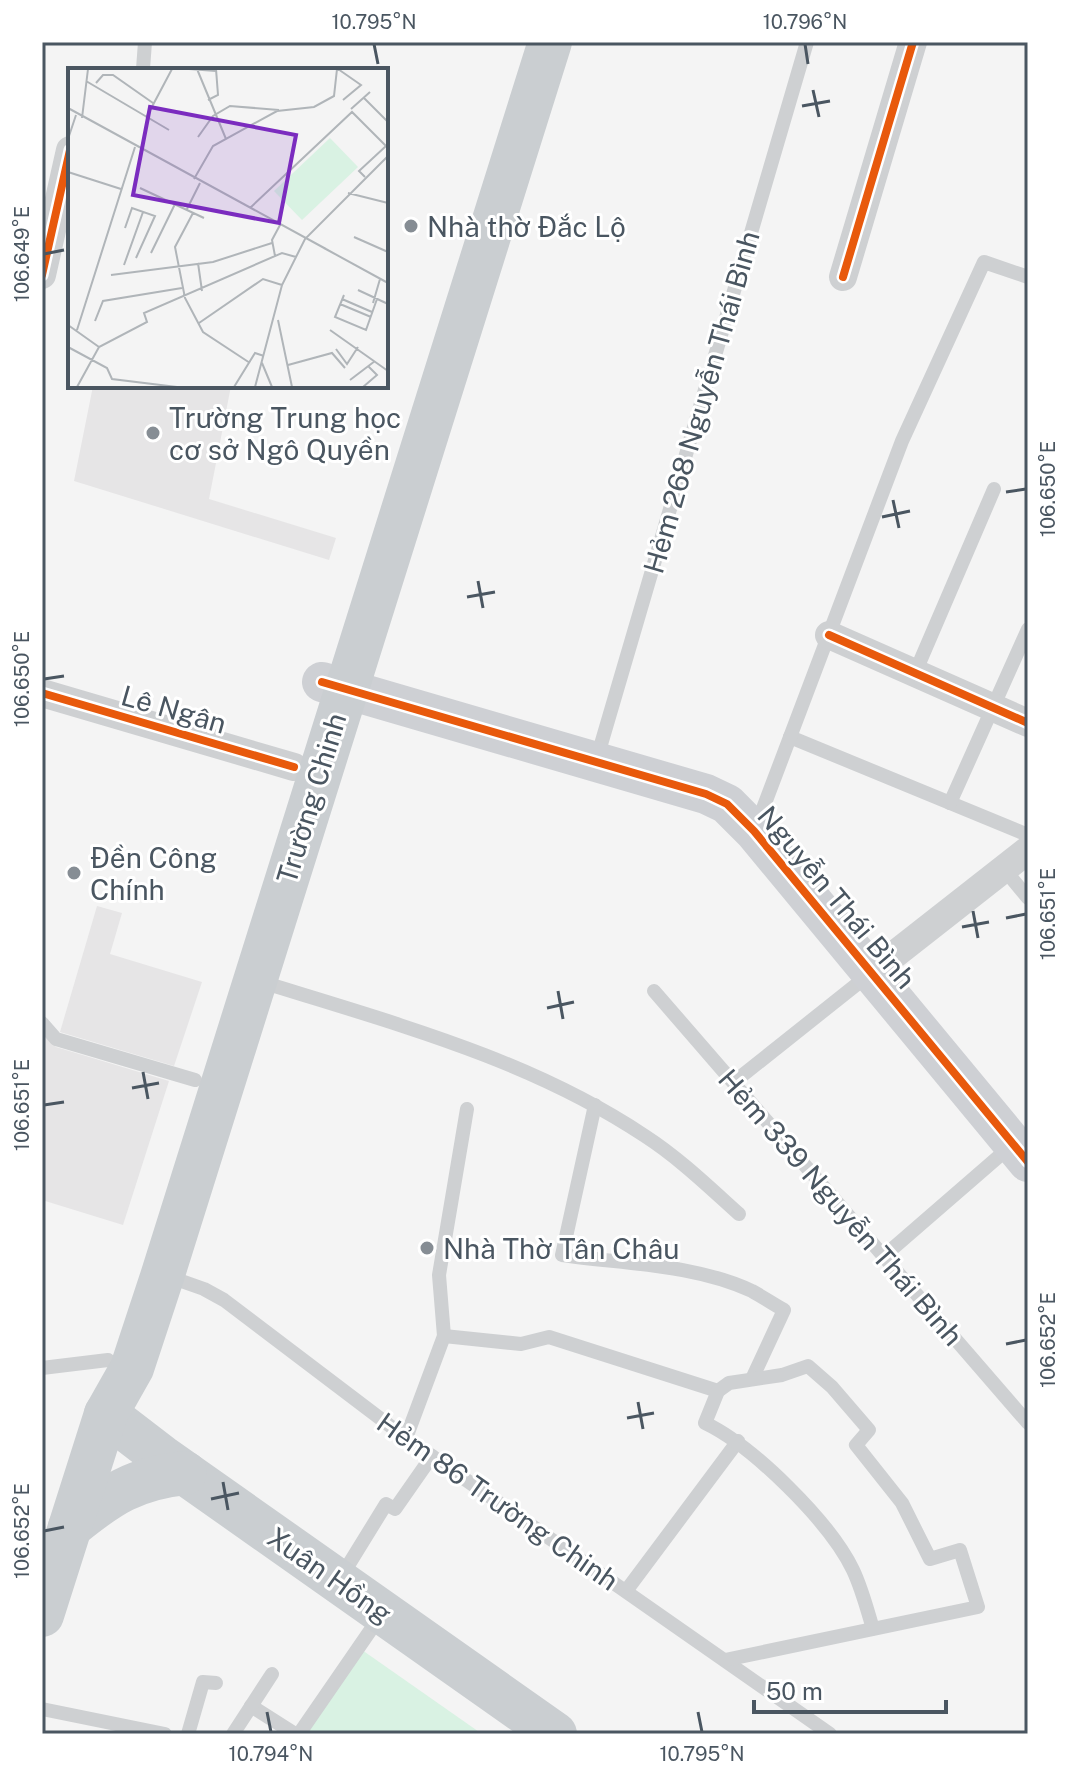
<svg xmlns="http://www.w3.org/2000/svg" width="1070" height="1776" font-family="'Public Sans',sans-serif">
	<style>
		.education { fill: #e6e5e6 }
		.green { fill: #d9f2e3 }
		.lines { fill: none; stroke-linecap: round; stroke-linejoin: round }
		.lane { stroke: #ced0d2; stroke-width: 14 }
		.street { stroke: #ced0d2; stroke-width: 28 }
		.secondary { stroke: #ced0d4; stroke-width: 40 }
		.primary { stroke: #caced1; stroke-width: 44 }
		.cycleway-casing { stroke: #fff; stroke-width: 13 }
		.cycleway { stroke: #e8590c; stroke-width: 8 }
		.ticks { fill: none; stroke: #4a5661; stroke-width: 3 }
		.poi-dot { fill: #868d94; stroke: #fff; stroke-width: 3 }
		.labels { text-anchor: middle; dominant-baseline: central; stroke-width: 6; stroke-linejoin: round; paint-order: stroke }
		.poi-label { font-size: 28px; fill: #4a5661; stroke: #fff; text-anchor: start }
		.street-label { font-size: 28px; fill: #4a5661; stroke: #fff }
		.inset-road { fill: none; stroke: #b0b5b9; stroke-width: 2 }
		.view { fill: #7b2cbf; fill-opacity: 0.15; stroke: #7b2cbf; stroke-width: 4 }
		.inset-edge { fill: none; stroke: #4a5661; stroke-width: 4 }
		.neatline { fill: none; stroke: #4a5661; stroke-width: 3 }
		.ticks-label { font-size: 20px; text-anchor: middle; fill: #4a5661 }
	</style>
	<rect width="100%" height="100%" fill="#f4f4f4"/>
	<g class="education">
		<path d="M 93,386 L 231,386 L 209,499 L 336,538 L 329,560 L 74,481 Z"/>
		<path d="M 97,906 L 122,913 L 110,954 L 202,982 L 174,1066 L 60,1032 Z"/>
		<path d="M 42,1034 L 56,1047 L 169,1081 L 123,1225 L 42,1200 Z"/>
	</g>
	<path class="green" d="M 362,1650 L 482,1734 L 304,1734 Z"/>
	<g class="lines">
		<g class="lane">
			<path d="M 143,69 L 145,42"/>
			<path d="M 915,673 L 994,489"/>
			<path d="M 790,737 L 1028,835"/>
			<path d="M 597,758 L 807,42"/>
			<path d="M 950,803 L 1028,629"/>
			<path d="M 756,827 L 902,441 L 984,262 L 1028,277"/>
			<path d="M 1004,869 L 1028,898"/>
			<path d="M 259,981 C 392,1023 528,1058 645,1136 C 679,1158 709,1187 739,1214"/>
			<path d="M 654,991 L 1028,1423"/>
			<path d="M 42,1023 L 56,1039 L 195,1080"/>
			<path d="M 734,1082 L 871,973"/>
			<path d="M 595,1105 L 562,1255 C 624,1264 695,1264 752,1291 C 763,1297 773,1304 784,1310 L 752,1379"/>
			<path d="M 884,1256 L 1012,1145"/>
			<path d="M 167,1276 L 204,1289 L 224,1300 L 406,1438 L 830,1734"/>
			<path d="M 444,1336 L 521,1344 L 549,1337 L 718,1391"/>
			<path d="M 42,1368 L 108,1360"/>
			<path d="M 406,1438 L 444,1336 L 439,1275 L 467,1109"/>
			<path d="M 341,1577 L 386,1504 L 395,1509 L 432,1456"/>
			<path d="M 626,1591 L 738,1441"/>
			<path d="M 725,1660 L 978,1607 L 960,1550 L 930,1559 L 902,1503 L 856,1445 L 869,1430 L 832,1387 L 808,1366 L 782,1375 L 729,1383 L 718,1391 L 705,1423 C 753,1446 830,1522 853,1570 C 862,1589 867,1609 873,1629"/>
			<path d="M 251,1706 L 295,1734"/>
			<path d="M 42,1709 L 165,1734"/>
			<path d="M 188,1734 L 203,1682 L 216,1683"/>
			<path d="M 233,1734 L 272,1674"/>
			<path d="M 299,1734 L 381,1615"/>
		</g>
		<g class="street">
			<path d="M 42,275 L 70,150"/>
			<path d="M 843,277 L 913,42"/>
			<path d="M 829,635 L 1028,723"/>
			<path d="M 42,693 L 294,767"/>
			<path d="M 871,973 L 1028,850"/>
		</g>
		<path class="secondary" d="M 322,682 L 706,794 L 727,804 L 754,831 L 1028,1162"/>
		<g class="primary">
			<path d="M 106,1414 L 162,1457 L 555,1734"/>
			<path d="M 70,1527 C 109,1495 135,1478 185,1473"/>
			<path d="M 42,1615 L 106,1414 L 132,1368 L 163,1274 L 550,42"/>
		</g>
		<defs>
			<g id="cycleway">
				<path d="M 42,275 L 70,150"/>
				<path d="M 843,277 L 913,42"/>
				<path d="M 829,635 L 1028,723"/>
				<path d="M 322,682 L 706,794 L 727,804 L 754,831 L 1028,1162"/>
				<path d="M 42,693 L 294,767"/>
			</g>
		</defs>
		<use href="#cycleway" class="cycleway-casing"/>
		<use href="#cycleway" class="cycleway"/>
	</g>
	<path class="ticks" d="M 374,44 L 378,64M 805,44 L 808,64M 813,90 L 819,117M 802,106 L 830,101M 44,254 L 64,250M 1006,492 L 1026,489M 893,500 L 899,528M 882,517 L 910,511M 478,581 L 483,608M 467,597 L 495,592M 44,679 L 64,676M 973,911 L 978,938M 1006,918 L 1026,914M 962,927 L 989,922M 558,991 L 563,1019M 547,1008 L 574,1002M 143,1072 L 148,1099M 132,1088 L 159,1083M 44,1105 L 64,1102M 1006,1344 L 1026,1340M 638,1402 L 643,1429M 627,1418 L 654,1413M 223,1482 L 228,1510M 211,1499 L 239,1493M 44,1531 L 64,1527M 267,1712 L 271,1732M 698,1712 L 702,1732"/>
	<g class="poi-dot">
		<circle cx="411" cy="226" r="8"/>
		<circle cx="153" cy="433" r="8"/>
		<circle cx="74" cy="873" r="8"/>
		<circle cx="427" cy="1248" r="8"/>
	</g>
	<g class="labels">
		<g class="poi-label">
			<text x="427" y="226">Nhà thờ Đắc Lộ</text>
			<text x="169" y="417">Trường Trung học<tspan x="169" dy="32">cơ sở Ngô Quyền</tspan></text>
			<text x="90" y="857">Đền Công<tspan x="90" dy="32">Chính</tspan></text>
			<text x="443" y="1248">Nhà Thờ Tân Châu</text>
		</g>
		<g class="street-label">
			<text transform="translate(701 402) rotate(-74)">Hẻm 268 Nguyễn Thái Bình</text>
			<text transform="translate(174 709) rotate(16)">Lê Ngân</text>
			<text transform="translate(311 798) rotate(-73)">Trường Chinh</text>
			<text transform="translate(837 897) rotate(50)">Nguyễn Thái Bình</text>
			<text transform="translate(841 1207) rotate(49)">Hẻm 339 Nguyễn Thái Bình</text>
			<text transform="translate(498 1501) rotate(35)">Hẻm 86 Trường Chinh</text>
			<text transform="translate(330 1575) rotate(35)">Xuân Hồng</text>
		</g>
	</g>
	<g transform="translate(68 68)">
		<rect width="320" height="320" fill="#f4f4f4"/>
		<path d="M 262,70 L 290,99 L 234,152 L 206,123 Z" fill="#d9f2e3"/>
		<path class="inset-road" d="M 121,1 L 148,3M 129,1 L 158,71M 192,1 L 218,1M 270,1 L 293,17 L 275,32M 18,13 L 101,62M 28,15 L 35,7 L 45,7 L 85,35M 296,30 L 320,54M 140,32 L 150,27 L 148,1M 0,40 L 258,181M 283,41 L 302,24M 14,50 L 20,1M 78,50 L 104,1M 130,69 L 145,48 L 162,38 L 211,42M 0,71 L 8,47M 0,104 L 53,121M 297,109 L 291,103 L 318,78M 126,111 L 145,78 L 209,43 L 246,39 L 266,28 L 269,1M 72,120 L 136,150M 280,125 L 320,135M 182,140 L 284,44 L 320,80M 119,141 L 132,115M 125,145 L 107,179 L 117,230 L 135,264 L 182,295M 57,160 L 64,140 L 87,148 L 68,190M 286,169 L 320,184M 256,180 L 320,215M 83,185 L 107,136M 207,188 L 204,172 L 212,157M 130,195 L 134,223M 56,197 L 75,144M 43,207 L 145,194 L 204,175M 290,222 L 320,236M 276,227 L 267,249 L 298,262 L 309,231M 274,231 L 304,244M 305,235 L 312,211M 272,236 L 303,249M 210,252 L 224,319M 27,253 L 35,233 L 114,220M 131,255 L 195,211 L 214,217M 0,257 L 31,279M 9,262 L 67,79M 262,262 L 320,303M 0,279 L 39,300 L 44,311 L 109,319M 268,281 L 279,296 L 290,279M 194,295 L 204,319M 220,297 L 264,285 L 277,300M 282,312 L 307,293M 9,319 L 31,279 L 79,254 L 76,245 L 214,185 L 228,189M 166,319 L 187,285 L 196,288M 187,319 L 214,217 L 237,171 L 320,88M 295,319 L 309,307 L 300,298"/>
		<path class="view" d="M 82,39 L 228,67 L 211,155 L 65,127 Z"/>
		<rect width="320" height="320" class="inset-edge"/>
	</g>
	<rect width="1070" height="1776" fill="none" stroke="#ffffff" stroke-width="88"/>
	<path d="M754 1700v12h192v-12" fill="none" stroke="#4a5661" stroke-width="4"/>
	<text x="766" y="1700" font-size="24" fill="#4a5661" stroke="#ffffff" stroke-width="6" paint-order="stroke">50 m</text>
	<rect x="44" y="44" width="982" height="1688" class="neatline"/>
	<g class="ticks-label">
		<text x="374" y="29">10.795°N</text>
		<text x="805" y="29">10.796°N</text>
		<text transform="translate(22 254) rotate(-90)" y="7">106.649°E</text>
		<text transform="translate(1048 489) rotate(-90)" y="7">106.650°E</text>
		<text transform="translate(22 679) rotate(-90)" y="7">106.650°E</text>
		<text transform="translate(1048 914) rotate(-90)" y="7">106.651°E</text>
		<text transform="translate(22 1105) rotate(-90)" y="7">106.651°E</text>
		<text transform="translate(1048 1340) rotate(-90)" y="7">106.652°E</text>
		<text transform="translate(22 1531) rotate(-90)" y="7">106.652°E</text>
		<text x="271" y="1761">10.794°N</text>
		<text x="702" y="1761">10.795°N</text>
	</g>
</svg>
